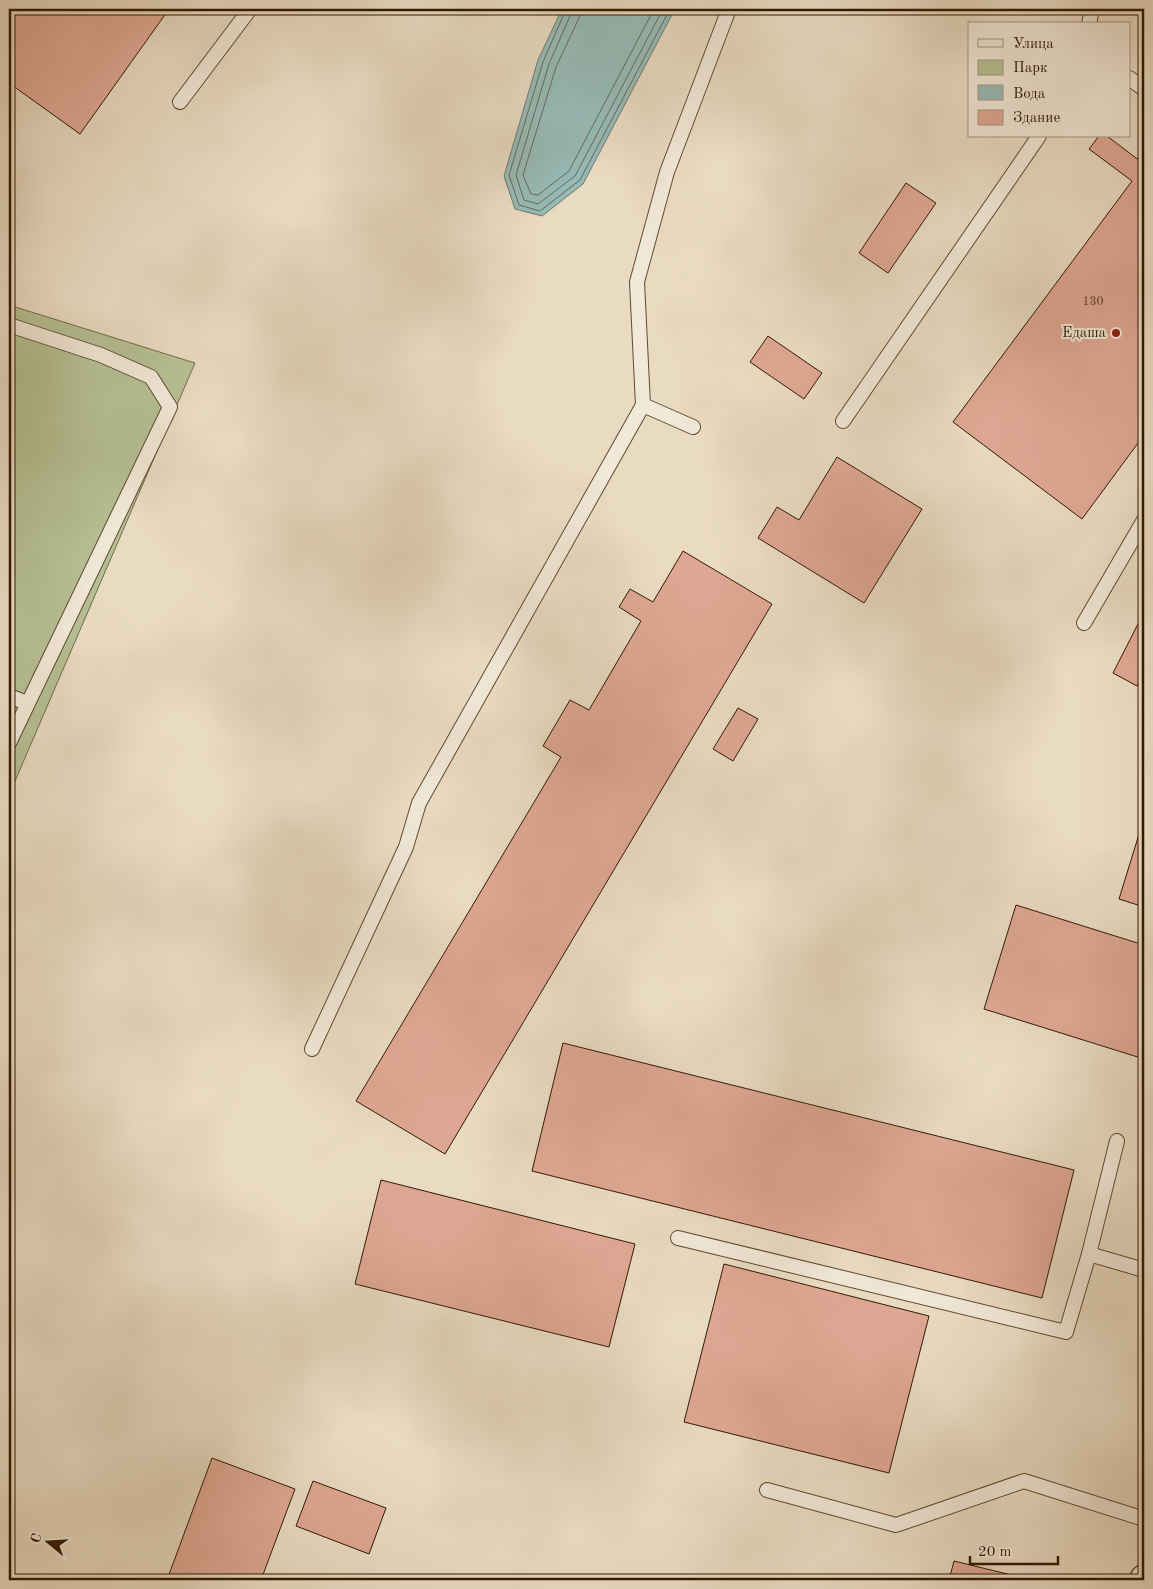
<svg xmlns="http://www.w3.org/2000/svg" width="1153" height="1589" font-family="'Old Standard TT',serif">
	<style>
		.green { fill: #b5c094; stroke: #746c4a }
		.water { fill: #97bbb7; stroke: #6f7a6e }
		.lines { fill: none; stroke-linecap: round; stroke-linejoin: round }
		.shore { stroke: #656a5c; stroke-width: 1 }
		.building { fill: #dea793; stroke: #331900 }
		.lane-casing { stroke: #604a30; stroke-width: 16 }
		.street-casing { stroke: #604a30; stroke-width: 29 }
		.lane { stroke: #f1e8d7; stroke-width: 14 }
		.street { stroke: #f1e8d7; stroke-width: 26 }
		.poi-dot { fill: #8f2418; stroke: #f1e8d7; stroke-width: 2 }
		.labels { text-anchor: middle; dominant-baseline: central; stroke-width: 4; stroke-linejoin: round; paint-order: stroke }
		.number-label { font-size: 12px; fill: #5e3c25 }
		.poi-label { font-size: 15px; fill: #331900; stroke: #f1e8d7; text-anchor: end }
	</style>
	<rect width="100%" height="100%" fill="#e9dbc2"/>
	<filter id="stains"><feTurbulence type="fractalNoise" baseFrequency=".004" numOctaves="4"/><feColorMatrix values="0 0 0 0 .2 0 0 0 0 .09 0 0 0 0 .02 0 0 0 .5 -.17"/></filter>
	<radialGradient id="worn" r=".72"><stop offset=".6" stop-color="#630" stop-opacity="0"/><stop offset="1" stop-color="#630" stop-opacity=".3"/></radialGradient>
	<path class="green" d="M 9,305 L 195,363 L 9,795 Z"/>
	<path class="water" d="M 562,9 L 675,9 L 583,184 L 542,216 L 515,209 L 504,176 L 538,60 Z"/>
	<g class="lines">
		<g class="shore">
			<path d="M 566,9 L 543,62 L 509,175 L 519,205 L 540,211 L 580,180 L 670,9"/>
			<path d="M 573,9 L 549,64 L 516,175 L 524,200 L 538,204 L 575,176 L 663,9"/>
			<path d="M 580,9 L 579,18 L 556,67 L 523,175 L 531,194 L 538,195 L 569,171 L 654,9"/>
		</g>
	</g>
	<g class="building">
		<path d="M 9,9 L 169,9 L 80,134 L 9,83 Z"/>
		<path d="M 1099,136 L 1107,136 L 1144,164 L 1144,435 L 1082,519 L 953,422 L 1132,181 L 1089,149 Z"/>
		<path d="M 906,183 L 936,203 L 888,273 L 859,253 Z"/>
		<path d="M 768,336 L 822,373 L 804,399 L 750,362 Z"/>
		<path d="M 837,457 L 922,509 L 864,603 L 758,538 L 777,507 L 799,520 Z"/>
		<path d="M 683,551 L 772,604 L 445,1154 L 356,1101 L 561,757 L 543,746 L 570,700 L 589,710 L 641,621 L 619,607 L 630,589 L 653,602 Z"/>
		<path d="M 1140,620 L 1144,622 L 1144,672 L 1137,686 L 1113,673 Z"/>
		<path d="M 738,708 L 758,719 L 733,761 L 713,749 Z"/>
		<path d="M 1144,818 L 1144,907 L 1119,899 Z"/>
		<path d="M 1016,905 L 1144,945 L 1144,1059 L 984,1009 Z"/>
		<path d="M 563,1043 L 1074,1170 L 1042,1298 L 532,1171 Z"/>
		<path d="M 381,1180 L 635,1244 L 609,1347 L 355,1284 Z"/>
		<path d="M 724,1264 L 929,1316 L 889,1473 L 684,1422 Z"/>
		<path d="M 212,1458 L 295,1489 L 261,1580 L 167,1580 Z"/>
		<path d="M 313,1481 L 386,1508 L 369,1554 L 296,1526 Z"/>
		<path d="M 954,1561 L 1032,1580 L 949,1580 Z"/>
	</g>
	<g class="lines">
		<defs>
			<g id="lane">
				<path d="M 1089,24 L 1092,9"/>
				<path d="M 1129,78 L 1144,89"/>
				<path d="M 180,102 L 250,9"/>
				<path d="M 9,325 L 101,355 L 151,377 L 170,407 L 9,743"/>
				<path d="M 843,421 L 1039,136"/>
				<path d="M 693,427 L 643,405 L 637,282 L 667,172 L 729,9"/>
				<path d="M 1084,623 L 1144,520"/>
				<path d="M 9,696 L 27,703"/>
				<path d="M 312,1049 L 406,847 L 419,803 L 643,405"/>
				<path d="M 678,1238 L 1066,1332 L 1089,1254 L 1117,1141"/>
				<path d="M 1089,1254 L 1144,1270"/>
				<path d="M 767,1490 L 896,1525 L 1024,1481 L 1144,1519"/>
			</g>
			<path id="street" d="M 1144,1580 L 1144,1578"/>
		</defs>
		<use href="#lane" class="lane-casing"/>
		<use href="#street" class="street-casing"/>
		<use href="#lane" class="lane"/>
		<use href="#street" class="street"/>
	</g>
	<circle class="poi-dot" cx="1116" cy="333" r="5"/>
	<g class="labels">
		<g class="number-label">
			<text x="1093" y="302">130</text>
		</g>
		<g class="poi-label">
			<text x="1106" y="333">Едаша</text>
		</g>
	</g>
	<rect width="1153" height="1589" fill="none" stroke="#e9dbc2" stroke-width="30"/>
	<rect x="10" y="10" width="1133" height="1569" fill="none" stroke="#331900" stroke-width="2.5"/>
	<rect x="15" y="15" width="1123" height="1559" fill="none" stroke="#331900"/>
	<rect x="968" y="22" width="162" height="115" fill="#f1e8d7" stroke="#a59581"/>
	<rect x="978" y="39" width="25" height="8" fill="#f1e8d7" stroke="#a59581"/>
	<text x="1013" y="48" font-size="15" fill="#331900">Улица</text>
	<rect x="978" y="60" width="25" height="15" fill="#b5c094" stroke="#a59581"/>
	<text x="1013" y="72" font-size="15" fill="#331900">Парк</text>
	<rect x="978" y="85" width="25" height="15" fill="#97bbb7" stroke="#a59581"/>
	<text x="1013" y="98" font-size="15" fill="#331900">Вода</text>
	<rect x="978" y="110" width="25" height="15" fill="#dea793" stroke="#a59581"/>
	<text x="1013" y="122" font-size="15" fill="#331900">Здание</text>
	<g transform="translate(48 1542) rotate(288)" stroke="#f1e8d7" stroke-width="4" paint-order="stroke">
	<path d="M0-4L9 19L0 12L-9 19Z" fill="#331900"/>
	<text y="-8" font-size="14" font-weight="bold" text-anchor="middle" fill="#331900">С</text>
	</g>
	<path d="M970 1556v8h88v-8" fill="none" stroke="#331900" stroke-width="2.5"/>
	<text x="978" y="1556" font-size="15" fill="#331900" stroke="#f1e8d7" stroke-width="4" paint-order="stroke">20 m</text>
	<rect width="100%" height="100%" filter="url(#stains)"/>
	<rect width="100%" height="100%" fill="url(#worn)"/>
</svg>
